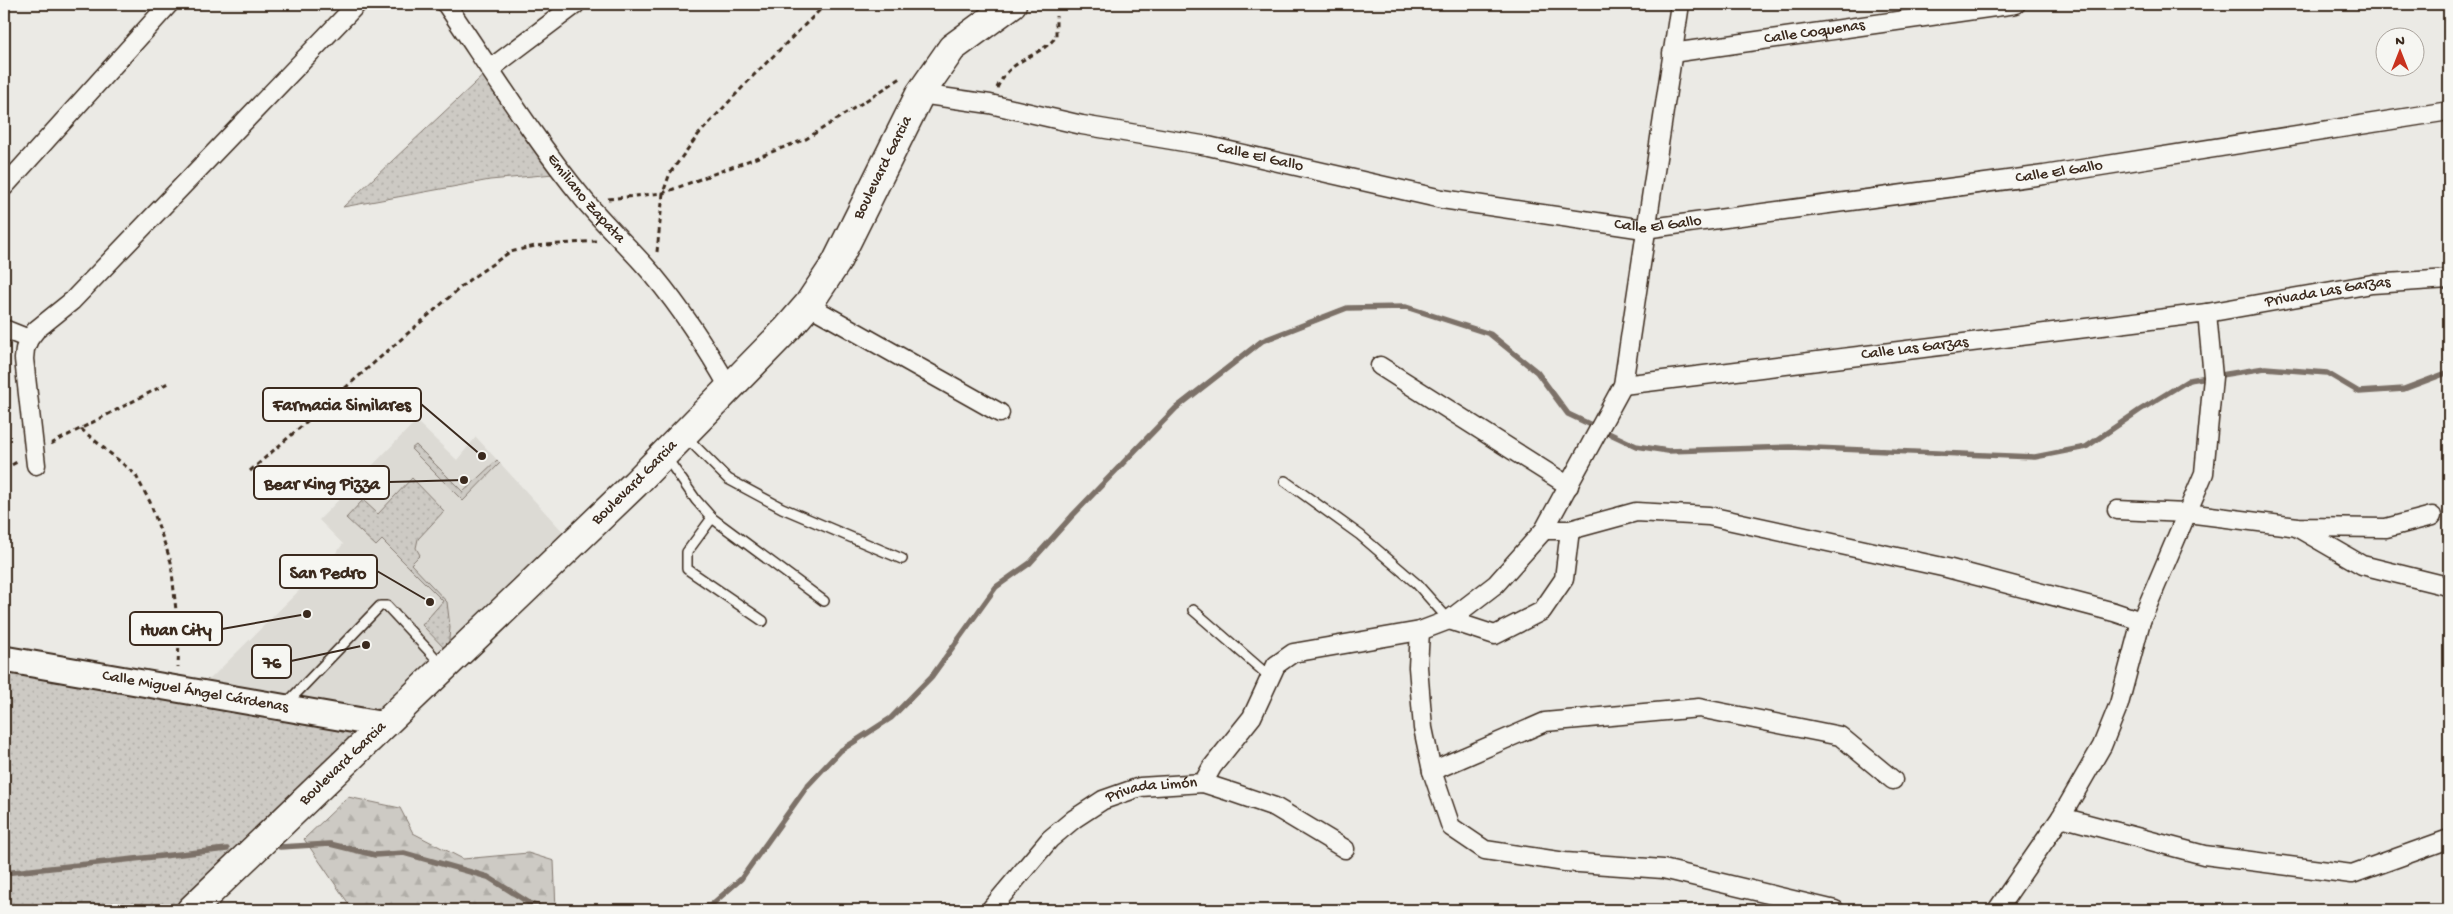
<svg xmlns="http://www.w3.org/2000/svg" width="2453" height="914" font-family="'Gochi Hand',sans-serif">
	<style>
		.built { fill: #dcdad4 }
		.grass { fill: url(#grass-dots); stroke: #847a71 }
		.forest { fill: url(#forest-firs); stroke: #847a71 }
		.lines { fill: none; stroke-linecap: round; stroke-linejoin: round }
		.stream { stroke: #7c7167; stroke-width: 5.5 }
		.lane-casing { stroke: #3b2a1e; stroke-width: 12 }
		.street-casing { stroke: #3b2a1e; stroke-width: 21 }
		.secondary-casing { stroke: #3b2a1e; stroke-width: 29 }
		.primary-casing { stroke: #3b2a1e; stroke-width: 31 }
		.path { stroke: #3b2a1e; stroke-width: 3; stroke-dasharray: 5 4; stroke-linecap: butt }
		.lane { stroke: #f6f6f2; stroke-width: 9 }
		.street { stroke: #f6f6f2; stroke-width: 18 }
		.secondary { stroke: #f6f6f2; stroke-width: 25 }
		.primary { stroke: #f6f6f2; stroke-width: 28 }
		.labels { text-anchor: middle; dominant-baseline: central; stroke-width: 4.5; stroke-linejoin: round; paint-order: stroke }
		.street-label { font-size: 16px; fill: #3b2a1e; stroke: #f6f6f2 }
		.leader { fill: none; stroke: #3b2a1e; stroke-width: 2 }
		.callout-dot { fill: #3b2a1e; stroke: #f6f6f2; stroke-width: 2 }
		.callout { fill: #f6f6f2; stroke: #3b2a1e; stroke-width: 2 }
		.callout-label { font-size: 18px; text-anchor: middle; font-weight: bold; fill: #3b2a1e }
	</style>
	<defs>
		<pattern id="grass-dots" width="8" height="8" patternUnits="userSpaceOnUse" patternTransform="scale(1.25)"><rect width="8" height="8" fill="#cdcac4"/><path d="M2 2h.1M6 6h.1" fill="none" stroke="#b1aea8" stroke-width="1.8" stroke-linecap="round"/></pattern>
		<pattern id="forest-firs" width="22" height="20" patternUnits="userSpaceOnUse" patternTransform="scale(1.25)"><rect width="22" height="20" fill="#cdcac4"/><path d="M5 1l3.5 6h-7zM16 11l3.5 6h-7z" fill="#b1aea8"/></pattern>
	</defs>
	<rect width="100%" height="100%" fill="#ebeae5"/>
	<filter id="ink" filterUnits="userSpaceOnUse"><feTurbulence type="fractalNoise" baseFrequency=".02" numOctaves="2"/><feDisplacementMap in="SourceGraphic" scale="10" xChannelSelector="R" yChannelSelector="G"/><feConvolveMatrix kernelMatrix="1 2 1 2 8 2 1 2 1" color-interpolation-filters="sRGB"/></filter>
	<g filter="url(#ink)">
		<path class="built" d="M 416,421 L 457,460 L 476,437 L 566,535 L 387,711 L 207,682 L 332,558 L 343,544 L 345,546 L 319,520 Z"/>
		<g class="grass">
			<path d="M 490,69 L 564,173 L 490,180 L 343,207 Z"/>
			<path d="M 416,445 L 463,492 L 497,460 L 500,463 L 463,501 L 411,449 Z"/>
			<path d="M 412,478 L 444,511 L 418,539 L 416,548 L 420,555 L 411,564 L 447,602 L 450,627 L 448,652 L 422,625 L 443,601 L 382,540 L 376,546 L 346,518 L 363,500 L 378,514 Z"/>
			<path d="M 4,662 L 374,727 L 178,910 L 4,910 Z"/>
		</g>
		<path class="forest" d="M 348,797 L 400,808 L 413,833 L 463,859 L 528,853 L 554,861 L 556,910 L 353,910 L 304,839 Z"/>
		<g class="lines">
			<g class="stream">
				<path d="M 280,847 L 330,844 L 375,855 L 404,853 L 488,877 L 531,904 L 547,910"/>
				<path d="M 4,873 L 227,849"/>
				<path d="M 691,910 L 710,906 L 741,879 L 808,785 L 840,751 L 891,718 L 932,676 L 996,587 L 1030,563 L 1072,516 L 1176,408 L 1262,341 L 1347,308 L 1406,307 L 1490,334 L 1537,372 L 1568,414 L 1636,446 L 1668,451 L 1790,447 L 2035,457 L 2086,447 L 2140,410 L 2189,380 L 2265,368 L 2327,373 L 2359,392 L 2404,389 L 2449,372"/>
			</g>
			<defs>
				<g id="lane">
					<path d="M 686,437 L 728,479 L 782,508 L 902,559"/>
					<path d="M 666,457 L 696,500 L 712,518 L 824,601"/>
					<path d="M 1285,481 L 1360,535 L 1417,584 L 1449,620"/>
					<path d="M 712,518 L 687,552 L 687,569 L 763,621"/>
					<path d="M 1193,610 L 1270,677"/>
					<path d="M 285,705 L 380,606 L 387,606 L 442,665"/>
				</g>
				<g id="street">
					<path id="s1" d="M 446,4 C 491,70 534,139 585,201 C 607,227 632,250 654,276 C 683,311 708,350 730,389"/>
					<path id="s2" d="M 1672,53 L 2016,4"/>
					<path d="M 490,69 L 576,4"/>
					<path id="s3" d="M 920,94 L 990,104 L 1082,125 L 1208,146 L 1442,199 L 1644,229 L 2044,175 L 2449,111"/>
					<path d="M 4,187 L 169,4"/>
					<path d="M 808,305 L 1000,413"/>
					<path d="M 4,329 L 29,339"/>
					<path d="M 1380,366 L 1569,486"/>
					<path id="s4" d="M 1623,385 L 2207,313 L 2372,284 L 2449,279"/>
					<path d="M 36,465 L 24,359 L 25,349 L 29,339 L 36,330 L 72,301 L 357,4"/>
					<path d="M 2117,510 L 2187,513 L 2298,527 L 2386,528 L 2432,516"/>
					<path d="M 2298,528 L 2362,565 L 2443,585"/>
					<path d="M 1544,530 L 1570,530 L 1636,512 L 1709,516 L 1947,568 L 2114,612 L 2141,621"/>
					<path d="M 1449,620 L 1495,635 L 1542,611 L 1564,579 L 1570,530"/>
					<path d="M 1420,631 L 1418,667 L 1423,728 L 1432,771 L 1451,827 L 1485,850 L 1565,862 L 1663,869 L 1835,910"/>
					<path d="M 1432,771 L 1545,722 L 1699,708 L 1840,736 L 1893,780"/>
					<path d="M 1203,783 L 1212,767 L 1252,717 L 1276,665 L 1293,653 L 1420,631 L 1449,620 L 1496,584 L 1544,530 L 1623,385 L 1680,4"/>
					<path d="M 2061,817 L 2204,855 L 2352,874 L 2449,839"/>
					<path id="s5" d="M 990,910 L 1050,839 L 1074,819 L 1103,800 L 1140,787 L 1203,783 L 1234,793 L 1275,807 L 1345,849"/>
					<path d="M 1997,910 L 2061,817 L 2102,746 L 2119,704 L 2141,621 L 2204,473 L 2213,377 L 2207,313"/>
				</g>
				<g id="secondary">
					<path id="s6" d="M 4,659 L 385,725"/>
				</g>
				<g id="primary">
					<path id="s7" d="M 191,910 L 635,484 L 788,328 L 808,305 L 836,263 L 920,94 L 952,48 L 1012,4"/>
				</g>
			</defs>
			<use href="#lane" class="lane-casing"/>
			<use href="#street" class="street-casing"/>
			<use href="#secondary" class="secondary-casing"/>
			<use href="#primary" class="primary-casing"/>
			<g class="path">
				<path d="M 997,88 C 1012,56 1036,60 1056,37 L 1056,16"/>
				<path d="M 608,199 L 663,193 L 806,139 L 901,78"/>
				<path d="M 657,252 L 663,193 L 670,173 L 698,135 L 753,76 L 826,4"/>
				<path d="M 81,429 L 135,474 L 150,502 L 171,562 L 179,640 L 178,667"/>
				<path d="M 51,444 L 168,383"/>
				<path d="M 4,469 L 19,461"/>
				<path d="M 250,471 L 469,280 L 510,252 L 535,246 L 596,241"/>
			</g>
			<use href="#lane" class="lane"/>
			<use href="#street" class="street"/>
			<use href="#secondary" class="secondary"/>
			<use href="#primary" class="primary"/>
		</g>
	</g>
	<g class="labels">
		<g class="street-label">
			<text stroke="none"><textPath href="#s2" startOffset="144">Calle Coquenas</textPath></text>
			<text stroke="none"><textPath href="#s3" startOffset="346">Calle El Gallo</textPath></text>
			<text stroke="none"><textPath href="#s7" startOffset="1021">Boulevard Garcia</textPath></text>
			<text stroke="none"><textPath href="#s3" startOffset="1156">Calle El Gallo</textPath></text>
			<text stroke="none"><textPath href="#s1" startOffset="240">Emiliano Zapata</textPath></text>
			<text stroke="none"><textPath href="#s3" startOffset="751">Calle El Gallo</textPath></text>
			<text stroke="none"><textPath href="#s4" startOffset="711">Privada Las Garzas</textPath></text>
			<text stroke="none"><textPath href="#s4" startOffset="294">Calle Las Garzas</textPath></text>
			<text stroke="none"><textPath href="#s7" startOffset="616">Boulevard Garcia</textPath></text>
			<text stroke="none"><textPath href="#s6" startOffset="194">Calle Miguel Ángel Cárdenas</textPath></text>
			<text stroke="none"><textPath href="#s7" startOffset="211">Boulevard Garcia</textPath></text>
			<text stroke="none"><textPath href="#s5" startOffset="209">Privada Limón</textPath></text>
		</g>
	</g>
	<path class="leader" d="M482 456L421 404M464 480L389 482M430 602L377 571M307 614L222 629M366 645L291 661"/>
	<g class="callout-dot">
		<circle cx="482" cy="456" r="5"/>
		<circle cx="464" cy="480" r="5"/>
		<circle cx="430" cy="602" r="5"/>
		<circle cx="307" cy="614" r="5"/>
		<circle cx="366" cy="645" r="5"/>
	</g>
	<g class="callout">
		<rect x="263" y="388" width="158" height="33" rx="5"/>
		<rect x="254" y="466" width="135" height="33" rx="5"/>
		<rect x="280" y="555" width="97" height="33" rx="5"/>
		<rect x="130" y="612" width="92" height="33" rx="5"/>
		<rect x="252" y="645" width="39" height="33" rx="5"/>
	</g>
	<g class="callout-label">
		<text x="342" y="410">Farmacia Similares</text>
		<text x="322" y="489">Bear King Pizza</text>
		<text x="328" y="578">San Pedro</text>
		<text x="176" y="635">Huan City</text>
		<text x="272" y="668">76</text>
	</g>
	<rect width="2453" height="914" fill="none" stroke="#f6f6f2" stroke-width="20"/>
	<rect x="10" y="10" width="2433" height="894" fill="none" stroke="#3b2a1e" stroke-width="2" filter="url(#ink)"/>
	<g transform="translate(2400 52)"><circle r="24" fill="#f6f6f2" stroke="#aba49d"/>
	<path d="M0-4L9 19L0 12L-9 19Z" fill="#c8321e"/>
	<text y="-8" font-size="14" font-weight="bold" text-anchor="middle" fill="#3b2a1e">N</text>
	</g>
</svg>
